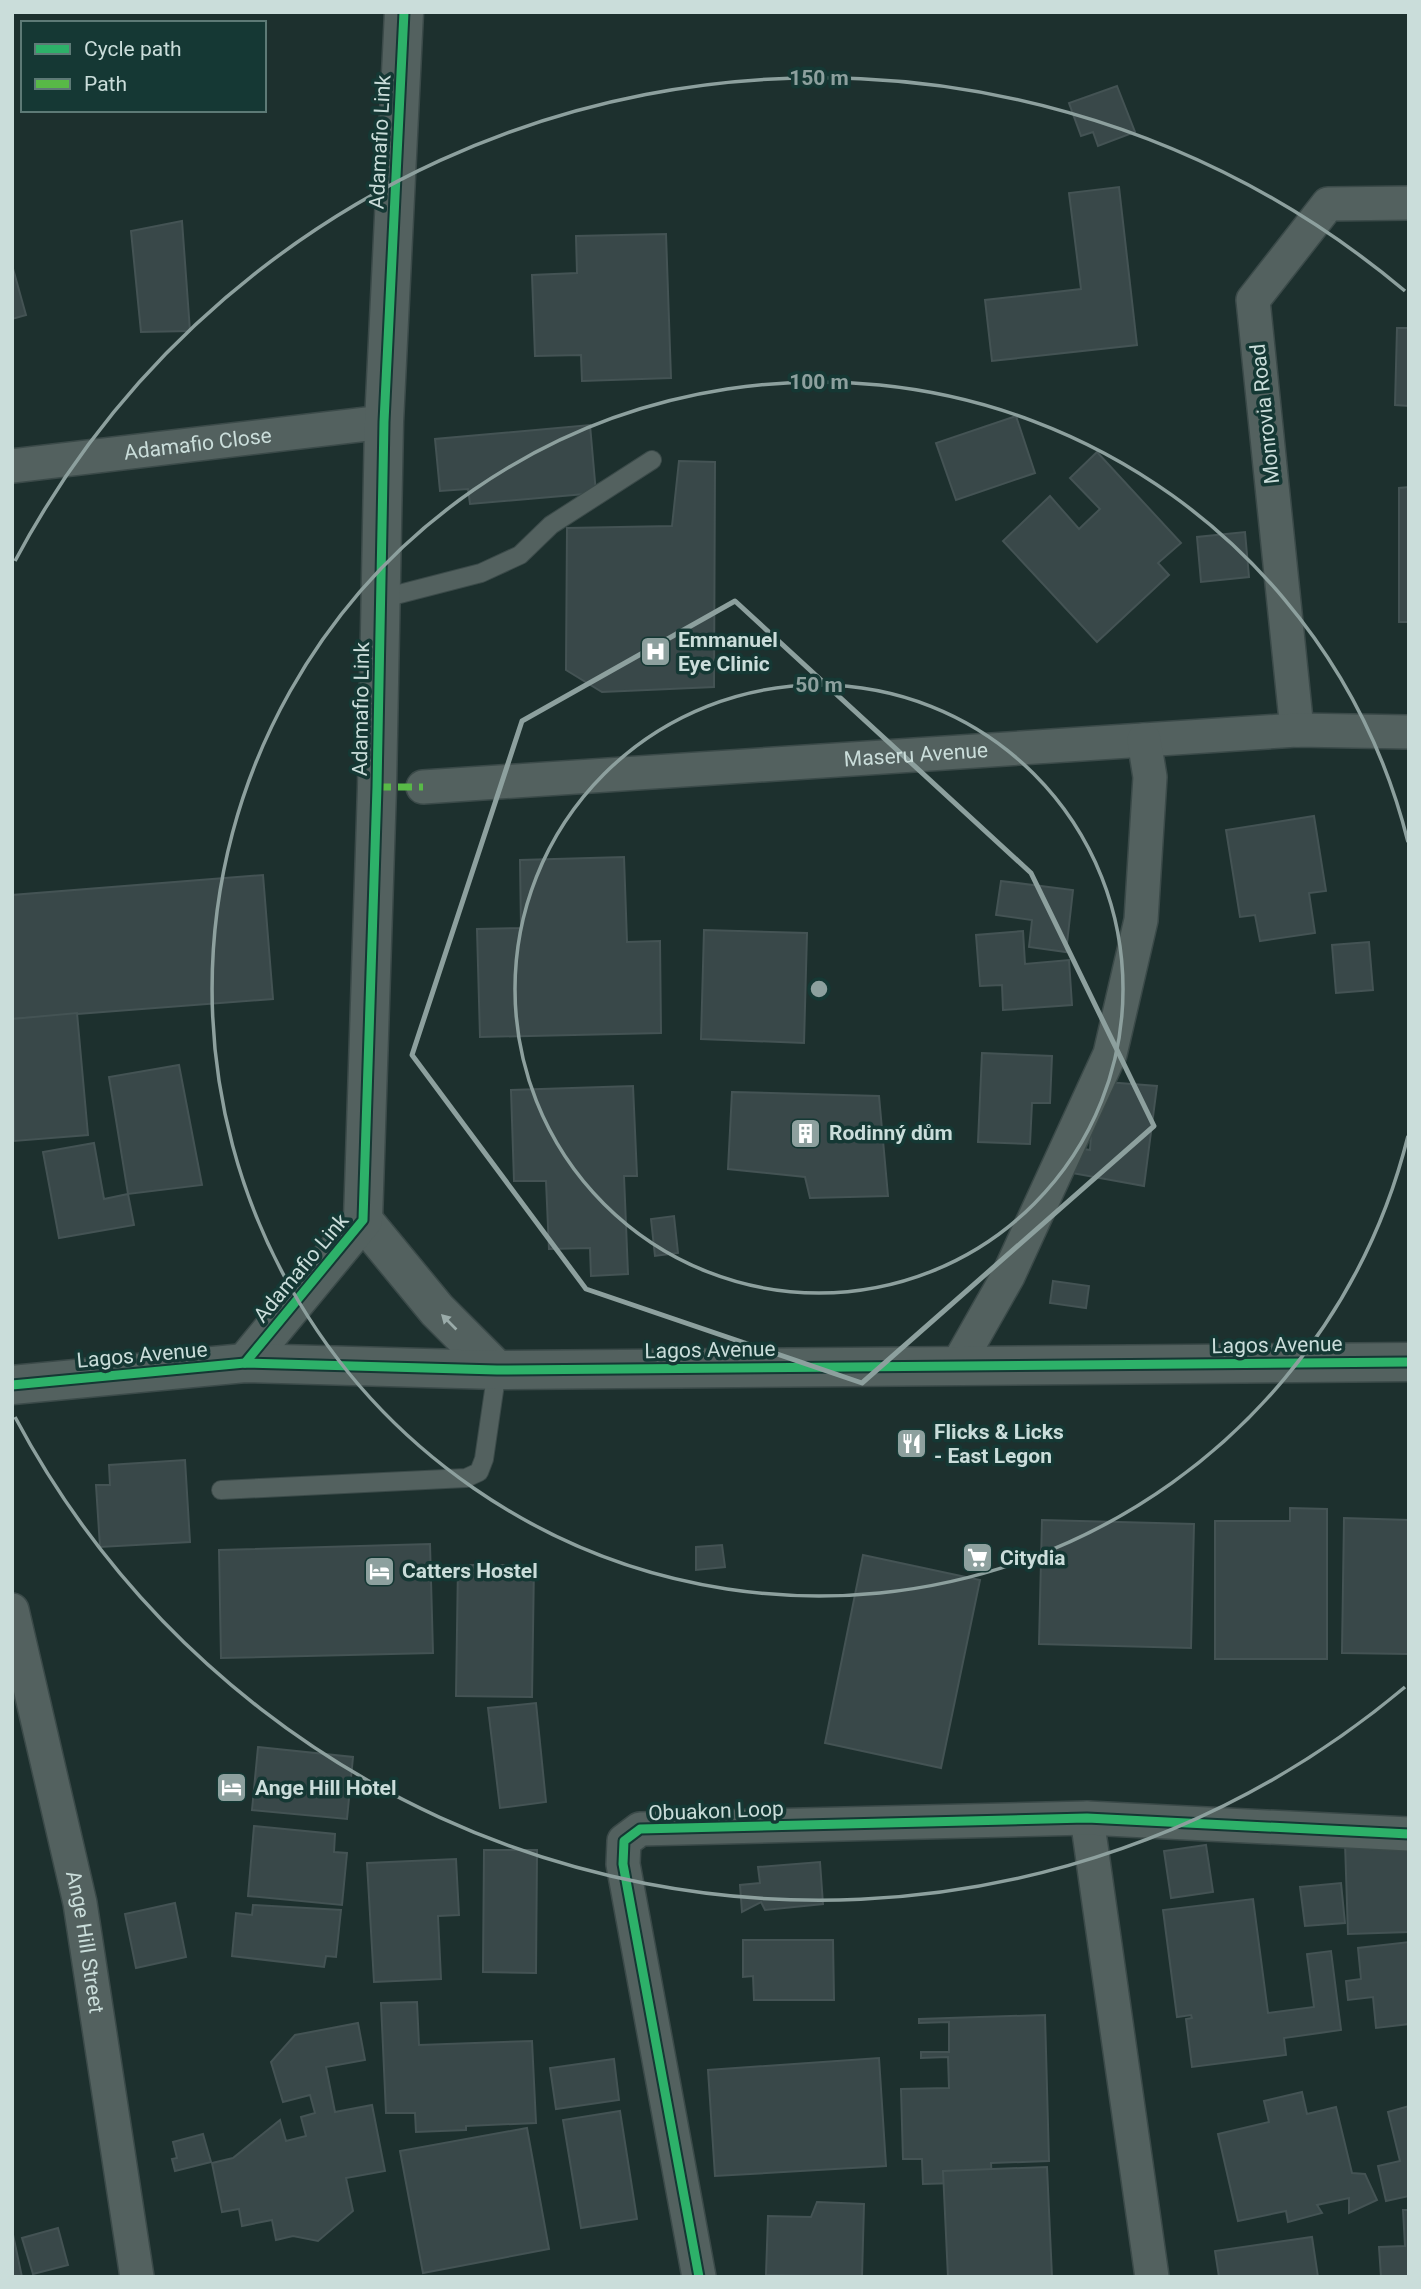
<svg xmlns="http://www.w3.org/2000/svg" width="1421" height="2289" font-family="Roboto,sans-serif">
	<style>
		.building { fill: #394849; stroke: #445354; stroke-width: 2 }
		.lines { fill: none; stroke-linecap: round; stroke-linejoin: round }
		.lane-casing { stroke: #3b4a49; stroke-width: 20 }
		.street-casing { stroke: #3b4a49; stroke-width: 36 }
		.secondary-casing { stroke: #3b4a49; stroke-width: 41 }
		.lane { stroke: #53615f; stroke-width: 18 }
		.street { stroke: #53615f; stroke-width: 33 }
		.secondary { stroke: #53615f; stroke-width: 38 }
		.quiet { stroke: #58b947; stroke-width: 7; stroke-dasharray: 14 7; stroke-linecap: butt }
		.cycleway-casing { stroke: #153834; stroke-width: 13 }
		.cycleway { stroke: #2db169; stroke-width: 9 }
		.oneway { fill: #9aaba9 }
		.marked { fill: none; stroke: #8da09e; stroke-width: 5; stroke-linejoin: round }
		.ring { fill: none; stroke: #8da09e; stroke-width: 3.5 }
		.labels { text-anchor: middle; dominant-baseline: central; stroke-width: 7; stroke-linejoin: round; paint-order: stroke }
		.street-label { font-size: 21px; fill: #caddda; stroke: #153834 }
		.poi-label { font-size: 21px; font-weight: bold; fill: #caddda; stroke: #153834; text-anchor: start }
		.centre { fill: #8da09e; stroke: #153834; stroke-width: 3.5 }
		.ring-label { font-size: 21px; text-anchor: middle; font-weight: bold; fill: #8da09e; stroke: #153834; stroke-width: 7; stroke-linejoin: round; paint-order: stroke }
	</style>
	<rect width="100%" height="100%" fill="#1d302e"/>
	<g class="building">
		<path d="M 1117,86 L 1135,132 L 1098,146 L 1093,132 L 1081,136 L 1069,103 Z"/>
		<path d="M 1119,187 L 1137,345 L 992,361 L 985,300 L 1081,289 L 1069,193 Z"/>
		<path d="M 182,221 L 190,331 L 141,332 L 131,231 Z"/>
		<path d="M 666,234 L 671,378 L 582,381 L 581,355 L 535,356 L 532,275 L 577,273 L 576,236 Z"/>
		<path d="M 12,265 L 26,315 L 12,319 Z"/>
		<path d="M 1397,328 L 1409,328 L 1409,406 L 1395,405 Z"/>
		<path d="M 1016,416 L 1035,473 L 956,500 L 936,443 Z"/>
		<path d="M 590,425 L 596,493 L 470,504 L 468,489 L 440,491 L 435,439 Z"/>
		<path d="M 1097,452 L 1181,543 L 1158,563 L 1169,575 L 1097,642 L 1003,541 L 1050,496 L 1079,529 L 1100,509 L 1070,478 Z"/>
		<path d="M 679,461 L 715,462 L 714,687 L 602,692 L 566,670 L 567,528 L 672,526 Z"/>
		<path d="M 1409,487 L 1409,622 L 1399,622 L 1399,488 Z"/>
		<path d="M 1245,532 L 1249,577 L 1201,582 L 1197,537 Z"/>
		<path d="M 1314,816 L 1326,891 L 1309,893 L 1315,933 L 1260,941 L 1255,915 L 1240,917 L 1226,830 Z"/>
		<path d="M 624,857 L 627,942 L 660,941 L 661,1033 L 480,1037 L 477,929 L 521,928 L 520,860 Z"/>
		<path d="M 263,875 L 273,999 L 12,1019 L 12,895 Z"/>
		<path d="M 1001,881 L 1073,890 L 1066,952 L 1029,947 L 1032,920 L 996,915 Z"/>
		<path d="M 704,930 L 807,933 L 804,1043 L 701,1039 Z"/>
		<path d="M 1023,931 L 1025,964 L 1069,960 L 1072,1005 L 1003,1010 L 1002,985 L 980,986 L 976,935 Z"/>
		<path d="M 1369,942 L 1373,990 L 1336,993 L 1332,945 Z"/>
		<path d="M 77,1013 L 88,1135 L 14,1141 L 12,1019 Z"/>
		<path d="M 982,1053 L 1052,1056 L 1050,1103 L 1032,1103 L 1030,1144 L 978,1142 Z"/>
		<path d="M 179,1065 L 202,1185 L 128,1194 L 109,1077 Z"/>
		<path d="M 1106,1082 L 1157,1086 L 1144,1186 L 1072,1173 L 1078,1148 L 1090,1150 L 1092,1119 Z"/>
		<path d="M 633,1086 L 637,1176 L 624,1176 L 628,1274 L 591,1276 L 590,1248 L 549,1249 L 546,1181 L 514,1181 L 511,1090 Z"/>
		<path d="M 732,1092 L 879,1096 L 888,1196 L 810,1198 L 805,1177 L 728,1169 Z"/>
		<path d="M 94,1143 L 104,1199 L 128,1194 L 134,1225 L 59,1238 L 43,1152 Z"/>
		<path d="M 674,1216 L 678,1253 L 655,1256 L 651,1219 Z"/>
		<path d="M 1053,1281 L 1089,1286 L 1086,1308 L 1050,1303 Z"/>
		<path d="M 185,1460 L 190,1542 L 100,1547 L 96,1485 L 110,1485 L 109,1465 Z"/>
		<path d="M 1290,1508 L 1327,1509 L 1327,1659 L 1215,1659 L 1215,1521 L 1290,1521 Z"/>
		<path d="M 1344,1518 L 1409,1520 L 1409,1654 L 1342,1653 Z"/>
		<path d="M 1042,1520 L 1194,1524 L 1191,1648 L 1039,1644 Z"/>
		<path d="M 430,1544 L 433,1653 L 221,1658 L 219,1550 Z"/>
		<path d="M 722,1545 L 725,1567 L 696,1570 L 696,1547 Z"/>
		<path d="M 863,1555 L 980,1580 L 941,1768 L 825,1743 Z"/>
		<path d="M 458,1565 L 534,1565 L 532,1697 L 456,1696 Z"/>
		<path d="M 536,1703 L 546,1802 L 500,1808 L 488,1708 Z"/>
		<path d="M 258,1747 L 353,1757 L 347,1819 L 252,1810 Z"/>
		<path d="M 254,1826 L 335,1834 L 334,1852 L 347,1853 L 342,1905 L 248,1896 Z"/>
		<path d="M 1409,1841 L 1409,1932 L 1348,1934 L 1345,1843 Z"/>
		<path d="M 1206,1845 L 1213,1892 L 1171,1898 L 1164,1851 Z"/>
		<path d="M 484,1850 L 537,1850 L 536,1973 L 483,1972 Z"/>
		<path d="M 456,1859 L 459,1915 L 438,1916 L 441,1979 L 374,1982 L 367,1863 Z"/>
		<path d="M 820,1862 L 823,1904 L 765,1910 L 761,1902 L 742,1912 L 740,1885 L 760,1883 L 758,1867 Z"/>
		<path d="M 1341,1883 L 1345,1923 L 1305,1926 L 1300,1887 Z"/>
		<path d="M 1253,1899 L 1268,2013 L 1314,2007 L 1307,1954 L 1331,1951 L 1341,2030 L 1284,2038 L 1286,2055 L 1192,2067 L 1186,2019 L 1192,2018 L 1191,2015 L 1177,2017 L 1163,1910 Z"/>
		<path d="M 175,1903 L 186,1957 L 136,1968 L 125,1914 Z"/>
		<path d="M 253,1905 L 341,1910 L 336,1957 L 326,1956 L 324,1967 L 232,1956 L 236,1913 L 252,1915 Z"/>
		<path d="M 743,1940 L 833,1940 L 834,2000 L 754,2000 L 753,1976 L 743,1977 Z"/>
		<path d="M 1409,1942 L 1409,2024 L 1376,2028 L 1373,1997 L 1348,2000 L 1346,1981 L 1361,1979 L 1358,1948 Z"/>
		<path d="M 417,2002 L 419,2045 L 532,2041 L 536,2123 L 466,2126 L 466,2130 L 416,2132 L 415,2113 L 386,2113 L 381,2003 Z"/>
		<path d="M 1045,2015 L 1049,2161 L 991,2163 L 992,2182 L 923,2184 L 922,2159 L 903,2159 L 901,2089 L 949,2088 L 948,2057 L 921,2058 L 921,2052 L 949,2052 L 949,2022 L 919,2023 L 919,2019 Z"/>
		<path d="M 358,2023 L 365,2060 L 326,2067 L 335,2112 L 372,2105 L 385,2171 L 346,2178 L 353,2211 L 318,2241 L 293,2236 L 276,2240 L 272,2220 L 242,2226 L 239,2209 L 222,2212 L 212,2163 L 233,2158 L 280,2120 L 286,2141 L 306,2136 L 301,2117 L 315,2113 L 310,2095 L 283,2102 L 271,2062 L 295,2035 Z"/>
		<path d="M 879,2058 L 886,2166 L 715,2176 L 708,2070 Z"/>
		<path d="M 614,2059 L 619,2100 L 556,2109 L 550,2068 Z"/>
		<path d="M 1302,2092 L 1307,2114 L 1336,2107 L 1352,2173 L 1365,2174 L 1377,2200 L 1349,2213 L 1349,2198 L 1317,2205 L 1322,2213 L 1288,2222 L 1286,2211 L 1238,2221 L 1218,2134 L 1269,2122 L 1264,2101 Z"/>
		<path d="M 1409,2106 L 1409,2196 L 1386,2201 L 1378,2166 L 1400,2161 L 1388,2112 Z"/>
		<path d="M 620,2111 L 637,2219 L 581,2228 L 563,2120 Z"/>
		<path d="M 527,2128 L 549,2249 L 423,2273 L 400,2151 Z"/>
		<path d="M 203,2134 L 211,2162 L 175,2171 L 172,2159 L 177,2158 L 173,2142 Z"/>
		<path d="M 1047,2167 L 1052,2277 L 948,2277 L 943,2171 Z"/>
		<path d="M 817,2202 L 864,2204 L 862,2277 L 766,2275 L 768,2216 L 811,2217 Z"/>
		<path d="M 1403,2210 L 1409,2210 L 1409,2277 L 1381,2277 L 1379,2247 L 1405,2246 Z"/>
		<path d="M 58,2228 L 68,2265 L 33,2274 L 22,2238 Z"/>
		<path d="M 12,2230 L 22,2277 L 12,2277 Z"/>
		<path d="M 1312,2237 L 1318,2277 L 1219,2277 L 1215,2251 Z"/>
	</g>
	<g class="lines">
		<defs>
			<g id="lane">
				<path d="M 380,599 L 481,573 L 520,555 L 551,525 L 652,460"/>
				<path d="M 221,1490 L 466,1478 L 479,1472 L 484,1459 L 497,1370"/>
			</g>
			<g id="street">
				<path id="s1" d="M 12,466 L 384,422"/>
				<path d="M 1297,730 L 1253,300 L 1328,204 L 1409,203"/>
				<path id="s2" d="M 423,787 L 1297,730 L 1409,732"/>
				<path d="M 957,1366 L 1008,1276 L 1110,1054 L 1141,920 L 1150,777 L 1144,740"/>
				<path id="s3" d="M 12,1610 L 80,1903 L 137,2277"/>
				<path d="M 1087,1818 L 1152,2277"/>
				<path d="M 699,2277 L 623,1864 L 624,1841 L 640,1829 L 1087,1818 L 1409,1834"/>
			</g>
			<g id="secondary">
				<path d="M 363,1220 L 437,1310 L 497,1370"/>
				<path d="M 245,1363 L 363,1220 L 377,787 L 384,422 L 404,12"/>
				<path d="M 12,1385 L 245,1363 L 497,1370 L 1409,1362"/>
			</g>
		</defs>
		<use href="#lane" class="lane-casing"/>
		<use href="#street" class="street-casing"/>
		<use href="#secondary" class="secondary-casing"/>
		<use href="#lane" class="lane"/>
		<use href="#street" class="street"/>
		<use href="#secondary" class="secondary"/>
		<path class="quiet" d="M 377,787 L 423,787"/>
		<defs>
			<g id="cycleway">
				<path d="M 245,1363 L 363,1220 L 377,787 L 384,422 L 404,12"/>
				<path d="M 12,1385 L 245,1363 L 497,1370 L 1409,1362"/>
				<path d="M 699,2277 L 623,1864 L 624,1841 L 640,1829 L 1087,1818 L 1409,1834"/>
			</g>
		</defs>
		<use href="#cycleway" class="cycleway-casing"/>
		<use href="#cycleway" class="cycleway"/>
	</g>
	<defs><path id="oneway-solid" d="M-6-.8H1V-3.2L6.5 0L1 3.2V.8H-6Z" transform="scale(1.75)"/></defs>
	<use class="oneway" href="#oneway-solid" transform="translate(449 1322) rotate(-135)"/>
	<path class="marked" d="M 735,601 L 1031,873 L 1154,1126 L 862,1383 L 586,1289 L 412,1055 L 522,721 Z"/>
	<g class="ring">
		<circle cx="819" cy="989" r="304"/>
		<path d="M1408 1136A607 607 0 1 1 1408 842"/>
		<path d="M1405 1687A911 911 0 0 1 15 1417M15 561A911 911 0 0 1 1405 291"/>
	</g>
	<defs>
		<symbol id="hospital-square" viewBox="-11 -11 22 22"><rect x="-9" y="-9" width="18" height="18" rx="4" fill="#8da09e" stroke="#153834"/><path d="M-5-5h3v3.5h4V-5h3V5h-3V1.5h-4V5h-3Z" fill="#fff"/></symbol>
		<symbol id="building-square" viewBox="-11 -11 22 22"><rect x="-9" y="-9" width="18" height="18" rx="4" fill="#8da09e" stroke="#153834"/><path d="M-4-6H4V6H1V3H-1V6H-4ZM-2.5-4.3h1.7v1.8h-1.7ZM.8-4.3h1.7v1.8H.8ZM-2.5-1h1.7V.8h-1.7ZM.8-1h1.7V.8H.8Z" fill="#fff"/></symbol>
		<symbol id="restaurant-square" viewBox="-11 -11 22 22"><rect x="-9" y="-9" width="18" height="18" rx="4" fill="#8da09e" stroke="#153834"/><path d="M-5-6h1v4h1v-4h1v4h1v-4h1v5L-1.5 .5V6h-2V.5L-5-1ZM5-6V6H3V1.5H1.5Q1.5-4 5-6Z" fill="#fff"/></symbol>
		<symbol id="supermarket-square" viewBox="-11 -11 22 22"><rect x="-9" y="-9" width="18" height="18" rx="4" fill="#8da09e" stroke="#153834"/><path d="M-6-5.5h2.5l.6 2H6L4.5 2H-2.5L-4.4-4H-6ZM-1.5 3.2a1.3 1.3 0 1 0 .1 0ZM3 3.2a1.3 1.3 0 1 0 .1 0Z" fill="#fff"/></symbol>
		<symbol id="hotel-square" viewBox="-11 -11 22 22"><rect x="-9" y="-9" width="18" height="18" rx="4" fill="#8da09e" stroke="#153834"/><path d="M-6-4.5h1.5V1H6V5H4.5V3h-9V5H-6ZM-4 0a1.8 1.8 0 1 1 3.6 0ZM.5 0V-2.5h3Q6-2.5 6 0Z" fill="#fff"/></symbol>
	</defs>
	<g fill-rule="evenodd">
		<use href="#hospital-square" x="638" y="634" width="35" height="35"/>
		<use href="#building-square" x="788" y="1116" width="35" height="35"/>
		<use href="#restaurant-square" x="894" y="1426" width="35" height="35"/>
		<use href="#supermarket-square" x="960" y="1540" width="35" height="35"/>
		<use href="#hotel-square" x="362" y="1554" width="35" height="35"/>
		<use href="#hotel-square" x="214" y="1770" width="35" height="35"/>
	</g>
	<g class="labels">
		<g class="street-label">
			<text transform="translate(380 142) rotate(-87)">Adamafio Link</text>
			<text transform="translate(1265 414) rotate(-96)">Monrovia Road</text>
			<text stroke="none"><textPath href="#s1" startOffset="187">Adamafio Close</textPath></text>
			<text transform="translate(361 709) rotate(-89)">Adamafio Link</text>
			<text stroke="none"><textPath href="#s2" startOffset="494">Maseru Avenue</textPath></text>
			<text transform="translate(301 1268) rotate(-50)">Adamafio Link</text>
			<text transform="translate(1277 1345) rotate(-1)">Lagos Avenue</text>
			<text transform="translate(710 1350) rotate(-1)">Lagos Avenue</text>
			<text transform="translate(142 1355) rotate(-5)">Lagos Avenue</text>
			<text transform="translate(716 1811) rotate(-2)">Obuakon Loop</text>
			<text stroke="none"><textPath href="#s3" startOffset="340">Ange Hill Street</textPath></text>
		</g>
		<g class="poi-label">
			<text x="678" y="640">Emmanuel<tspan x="678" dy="24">Eye Clinic</tspan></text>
			<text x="829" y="1133">Rodinný dům</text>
			<text x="934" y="1432">Flicks &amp; Licks<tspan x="934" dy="24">- East Legon</tspan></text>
			<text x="1000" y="1558">Citydia</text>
			<text x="402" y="1571">Catters Hostel</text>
			<text x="255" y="1788">Ange Hill Hotel</text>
		</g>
	</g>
	<circle cx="819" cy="989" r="10" class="centre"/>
	<g class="ring-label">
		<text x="819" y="85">150 m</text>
		<text x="819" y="389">100 m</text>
		<text x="819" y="692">50 m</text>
	</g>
	<rect width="1421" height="2289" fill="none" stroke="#caddda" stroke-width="28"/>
	<rect x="21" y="21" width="245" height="91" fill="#153834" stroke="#5d7a76" stroke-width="2"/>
	<rect x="35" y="44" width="35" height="10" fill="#2db169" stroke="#5d7a76" stroke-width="2"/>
	<text x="84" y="56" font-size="21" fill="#caddda">Cycle path</text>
	<rect x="35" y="79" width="35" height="10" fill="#58b947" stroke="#5d7a76" stroke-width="2"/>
	<text x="84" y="91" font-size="21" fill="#caddda">Path</text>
</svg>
